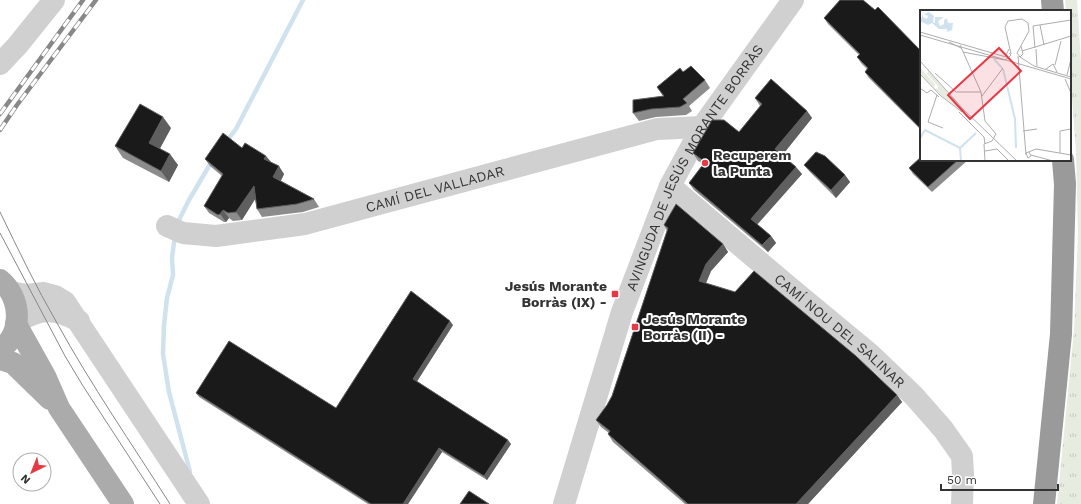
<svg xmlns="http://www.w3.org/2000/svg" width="1081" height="504" font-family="'Work Sans',sans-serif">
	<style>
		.grass { fill: url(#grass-tufts) }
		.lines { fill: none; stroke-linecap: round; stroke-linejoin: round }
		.stream { stroke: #cfe2ee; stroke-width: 4.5 }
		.minor { stroke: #d0d0d0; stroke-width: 22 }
		.major { stroke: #ababab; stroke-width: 22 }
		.highway { stroke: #9a9a9a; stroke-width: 22 }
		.tram { stroke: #888; stroke-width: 1 }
		.rail-casing { stroke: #888; stroke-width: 4.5 }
		.rail { stroke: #fff; stroke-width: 3; stroke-dasharray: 9; stroke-linecap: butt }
		.wall { fill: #8c8c8c }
		.shaded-wall { fill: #5f5f5f }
		.building { fill: #1a1a1a; stroke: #5f5f5f }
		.poi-dot { fill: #e63946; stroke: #fff; stroke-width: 1.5 }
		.labels { text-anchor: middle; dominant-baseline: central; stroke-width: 4; stroke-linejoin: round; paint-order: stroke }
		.poi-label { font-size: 14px; font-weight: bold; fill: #333; stroke: #fff; text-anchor: start }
		.street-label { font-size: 14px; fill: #333; stroke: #fff }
		.inset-river { fill: none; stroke: #cfe2ee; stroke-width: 2 }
		.inset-road { fill: none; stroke: #adadad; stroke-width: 1 }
		.view { fill: #e63946; fill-opacity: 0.15; stroke: #e63946; stroke-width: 2 }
		.inset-edge { fill: none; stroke: #333; stroke-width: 2 }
	</style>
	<defs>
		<pattern id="grass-tufts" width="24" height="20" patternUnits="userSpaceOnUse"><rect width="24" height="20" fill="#e6ecdf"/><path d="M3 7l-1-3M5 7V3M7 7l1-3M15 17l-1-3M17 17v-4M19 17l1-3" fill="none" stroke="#c6cbc0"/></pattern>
	</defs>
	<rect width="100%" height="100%" fill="#fff"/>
	<path class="grass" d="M 1065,0 L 1077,0 L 1081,62 L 1081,504 L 1057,504 L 1074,330 L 1078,234 L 1076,152 L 1070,71 L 1070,11 L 1066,11 Z"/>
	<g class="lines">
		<g class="stream">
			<path d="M 226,142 L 236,129 L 303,0"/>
			<path d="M 178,222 L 189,200 L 212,161"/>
			<path d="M 175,236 L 172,257 L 173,275 L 167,298 L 164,325 L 163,354 L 169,392 L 190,472"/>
		</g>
		<g class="minor">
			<path d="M 0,64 L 17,46 L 54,0"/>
			<path id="s1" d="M 670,186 L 789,287 L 870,354 L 914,396 L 943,429 L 962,456 L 963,474 L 962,504"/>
			<path id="s2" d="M 167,226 L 183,233 L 216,236 L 305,224 L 657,129 L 702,127"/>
			<path d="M 11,292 L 26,295 L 44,293 L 55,296 L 65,302 L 199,504"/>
			<path d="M 17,322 C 42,308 53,308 79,321"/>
			<path id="s3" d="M 564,504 L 622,312 L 670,186 L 702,127 L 793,0"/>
		</g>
		<g class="major">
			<path d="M 0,280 C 21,297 24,333 0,350"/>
			<path d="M 16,324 L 45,376 L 59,408 L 123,504"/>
			<path d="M 0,359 L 13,363 L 50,399"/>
		</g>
		<g class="highway">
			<path d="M 1052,0 L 1053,11"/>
			<path d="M 1044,504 L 1061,334 L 1065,184 L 1063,160"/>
		</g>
		<g class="tram">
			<path d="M 0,212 C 18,249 36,287 57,323 C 91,385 132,444 170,504"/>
			<path d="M 0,233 L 65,356 L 83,386 L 160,504"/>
		</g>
		<defs>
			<g id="rail">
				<path d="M 0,114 L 83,0"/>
				<path d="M 0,130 L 17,105 L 96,0"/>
			</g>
		</defs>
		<use href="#rail" class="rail-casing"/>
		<use href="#rail" class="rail"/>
	</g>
	<g class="wall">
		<path d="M 824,18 L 921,51 L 921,130 L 869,78 L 865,72 L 867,69 L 861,63 L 857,57 L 859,55 L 828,24 Z"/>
		<path d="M 683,72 L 705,80 L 710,88 L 689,106 L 692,111 L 686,115 L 656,117 L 639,121 L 633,113 L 663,96 L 657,87 Z"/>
		<path d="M 755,98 L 807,111 L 812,118 L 782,155 L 802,174 L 757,224 L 771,236 L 776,243 L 768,252 L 694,190 L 689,183 L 703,164 L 698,161 L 693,153 L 739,132 L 760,106 Z"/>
		<path d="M 171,128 L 160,148 L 178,165 L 169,182 L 123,158 L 115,146 Z"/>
		<path d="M 242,148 L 271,162 L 284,174 L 281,181 L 314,199 L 319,207 L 303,212 L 262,217 L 257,209 L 255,199 L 242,220 L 233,221 L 229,218 L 226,222 L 224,222 L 209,213 L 204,206 L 222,176 L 210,166 L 205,159 Z"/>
		<path d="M 921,160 L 968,160 L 932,192 L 913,174 L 909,168 Z"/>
		<path d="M 804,165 L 845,175 L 850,182 L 836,198 L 810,172 Z"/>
		<path d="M 664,225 L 723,244 L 728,252 L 711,271 L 706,283 L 897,395 L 902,402 L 808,504 L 685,504 L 613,442 L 608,434 L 609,433 L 601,427 L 596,420 L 607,405 L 612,396 L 667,231 Z"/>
		<path d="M 453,325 L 417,381 L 511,444 L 487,480 L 442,452 L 408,504 L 368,504 L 199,397 L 196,393 L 336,408 Z"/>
	</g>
	<g class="shaded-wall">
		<path d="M 807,111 L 812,118 L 781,157 L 775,149 Z"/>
		<path d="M 163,117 L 171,128 L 157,154 L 149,143 Z"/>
		<path d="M 170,154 L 178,165 L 169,182 L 161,171 Z"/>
		<path d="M 266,156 L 272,163 L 264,159 Z"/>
		<path d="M 279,166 L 284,174 L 279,184 L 273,177 Z"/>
		<path d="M 796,167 L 802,174 L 756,226 L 751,219 Z"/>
		<path d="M 845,175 L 850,182 L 836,198 L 831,190 Z"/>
		<path d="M 254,186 L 259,193 L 242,220 L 236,212 Z"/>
		<path d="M 223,210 L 229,218 L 226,222 L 220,214 Z"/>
		<path d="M 771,236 L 776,243 L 768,252 L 762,245 Z"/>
		<path d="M 723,244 L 728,252 L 711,271 L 704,288 L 699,281 L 706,264 Z"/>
		<path d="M 450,321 L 453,325 L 416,383 L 413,379 Z"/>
		<path d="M 897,395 L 902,402 L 808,504 L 796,504 Z"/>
		<path d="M 508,440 L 511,444 L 487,480 L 484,476 Z"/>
		<path d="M 439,448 L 442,452 L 408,504 L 403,504 Z"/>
	</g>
	<g class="building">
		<path d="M 840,0 L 863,0 L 875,10 L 878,7 L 921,51 L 921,129 L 865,72 L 868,68 L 857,57 L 860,54 L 824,18 Z"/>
		<path d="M 691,66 L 705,80 L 683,99 L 687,103 L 680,107 L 651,109 L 633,113 L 633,100 L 664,96 L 657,87 L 680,68 L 683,72 Z"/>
		<path d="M 771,79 L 807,111 L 775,149 L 796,167 L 751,219 L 771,236 L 762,245 L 689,183 L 705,162 L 693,153 L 712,120 L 724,120 L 739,132 L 762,104 L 755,98 Z"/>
		<path d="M 140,104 L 163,117 L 149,143 L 170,154 L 161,171 L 115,146 Z"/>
		<path d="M 223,133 L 242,148 L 245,143 L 266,156 L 264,159 L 279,166 L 273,177 L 314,199 L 297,204 L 257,209 L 254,186 L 236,212 L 228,213 L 223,210 L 220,214 L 218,215 L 204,206 L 223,174 L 205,159 Z"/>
		<path d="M 816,152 L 825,156 L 845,175 L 831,190 L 804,165 Z"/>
		<path d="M 921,157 L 921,160 L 958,160 L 928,187 L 909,168 Z"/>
		<path d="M 676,204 L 723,244 L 706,264 L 699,281 L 735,292 L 754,271 L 856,356 L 897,395 L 796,504 L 688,504 L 608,434 L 610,431 L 596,420 L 607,405 L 612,396 L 668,228 L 664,225 Z"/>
		<path d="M 411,291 L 450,321 L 413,379 L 508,440 L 484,476 L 439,448 L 403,504 L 371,504 L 196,393 L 229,341 L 336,408 Z"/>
		<path d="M 469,491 L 489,504 L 460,504 Z"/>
	</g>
	<g class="poi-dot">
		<circle cx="705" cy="163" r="4"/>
		<rect x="611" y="290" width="8" height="8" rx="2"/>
		<rect x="631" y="323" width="8" height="8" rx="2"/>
	</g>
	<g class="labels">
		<g class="poi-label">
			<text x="713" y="155">Recuperem<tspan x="713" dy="16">la Punta</tspan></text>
			<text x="607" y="286" text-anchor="end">Jesús Morante<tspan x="607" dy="16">Borràs (IX) -</tspan></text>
			<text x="643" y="319">Jesús Morante<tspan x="643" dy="16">Borràs (II) -</tspan></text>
		</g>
		<g class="street-label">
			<text stroke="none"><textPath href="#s3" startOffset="363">AVINGUDA DE JESÚS MORANTE BORRÀS</textPath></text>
			<text stroke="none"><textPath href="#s2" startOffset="275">CAMÍ DEL VALLADAR</textPath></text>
			<text stroke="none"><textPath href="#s1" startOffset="223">CAMÍ NOU DEL SALINAR</textPath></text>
		</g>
	</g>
	<g transform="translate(920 10)">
		<rect width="151" height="151" fill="#fff"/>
		<path d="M 0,52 L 2,60 L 15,74 L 14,78 L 18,79 L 17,75 L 7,64 L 8,60 L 48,106 L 22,86 L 0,63 Z" fill="#e6ecdf"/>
		<path d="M 9,2 L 14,6 L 13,12 L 15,13 L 15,7 L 24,7 L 18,11 L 20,16 L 24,14 L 24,10 L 27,8 L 28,13 L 33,13 L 32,20 L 27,22 L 27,19 L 19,19 L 12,13 L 8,15 L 0,11 L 3,4 L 3,7 L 7,9 L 8,6 L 4,4 Z" fill="#cfe2ee"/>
		<path class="inset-river" d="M 74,49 L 82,58M 83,59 L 95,109 L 96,138M 0,128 L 5,120 L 40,138 L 56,123M 40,138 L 41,151"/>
		<path class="inset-road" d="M 120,15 L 124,35M 0,22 L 86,47M 0,25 L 151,69M 29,32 L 41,38M 40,35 L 61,82 L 65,111 L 76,124 L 72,131 L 64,134 L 65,151M 115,38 L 113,16 L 151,10M 116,39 L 117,56M 102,41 L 151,26M 43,42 L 85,50 L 88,48M 89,43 L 91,45 L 88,48 L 86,45 L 89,39M 91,44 L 85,17 L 88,11 L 102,9 L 108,13 L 109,21 L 97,43 L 100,47 L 103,44 L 101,36M 98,46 L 106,145M 100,47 L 114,56 L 151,67M 0,51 L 43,99 L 97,151M 135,55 L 141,31M 126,59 L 133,54 L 137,62M 15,63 L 36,82 L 61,82M 0,64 L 21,86 L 42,102M 147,65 L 151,49M 145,69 L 151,83M 0,78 L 7,83 L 11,80 L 19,87M 17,85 L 8,112 L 23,118M 62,86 L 83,58M 39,102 L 64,127 L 65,134M 103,121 L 117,119M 65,141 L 77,139 L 89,151M 109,142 L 111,146 L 108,148 L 106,143 L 116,139 L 151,145M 140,143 L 140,121 L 151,119M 111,145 L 133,151"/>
		<path class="view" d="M 79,38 L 101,61 L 50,109 L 28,85 Z"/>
		<rect width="151" height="151" class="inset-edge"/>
	</g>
	<g transform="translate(32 472) rotate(223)"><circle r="19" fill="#ffffff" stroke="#adadad"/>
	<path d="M0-3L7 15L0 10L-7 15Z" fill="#e63946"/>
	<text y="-6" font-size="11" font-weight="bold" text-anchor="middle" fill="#333333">N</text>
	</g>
	<path d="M941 484v6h117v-6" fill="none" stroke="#333333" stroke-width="2"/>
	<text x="947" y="484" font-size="12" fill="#333333" stroke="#ffffff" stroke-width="3" paint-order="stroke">50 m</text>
</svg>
